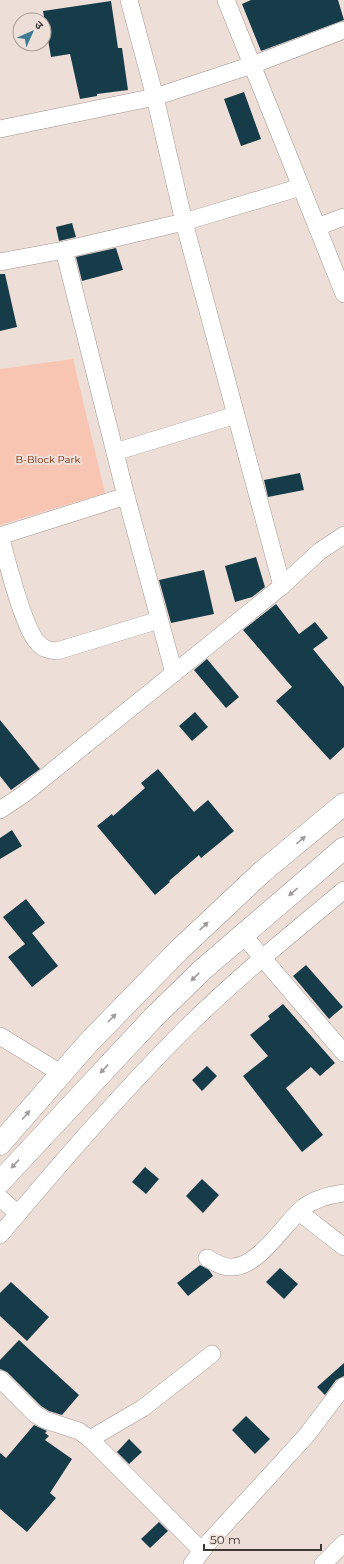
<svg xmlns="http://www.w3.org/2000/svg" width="344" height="1564" font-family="Montserrat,'Noto Sans Devanagari',sans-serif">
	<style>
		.green { fill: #f8c5b2 }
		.building { fill: #173c49 }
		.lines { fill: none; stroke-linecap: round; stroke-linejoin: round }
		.street-casing { stroke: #a4958f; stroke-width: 18 }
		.secondary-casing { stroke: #a4958f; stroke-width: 23 }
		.street { stroke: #fff; stroke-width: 17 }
		.secondary { stroke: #fff; stroke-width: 22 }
		.oneway { fill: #9e9b9a }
		.labels { text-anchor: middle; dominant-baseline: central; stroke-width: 4; stroke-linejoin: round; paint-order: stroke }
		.park-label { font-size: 10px; fill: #762700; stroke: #eeded8 }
	</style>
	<rect width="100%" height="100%" fill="#eeded8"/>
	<path class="green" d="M 73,359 L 105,493 L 0,525 L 0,369 Z"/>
	<g class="building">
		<path d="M 251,0 L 338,0 L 344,20 L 261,51 L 242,4 Z"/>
		<path d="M 111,1 L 118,48 L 122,48 L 128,90 L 97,94 L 97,96 L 80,99 L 70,54 L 51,57 L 43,11 Z"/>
		<path d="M 244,92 L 261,139 L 241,146 L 224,99 Z"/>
		<path d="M 72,223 L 76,237 L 59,241 L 56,227 Z"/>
		<path d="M 116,248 L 123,270 L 82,281 L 76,257 Z"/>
		<path d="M 0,274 L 5,274 L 17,327 L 0,331 Z"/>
		<path d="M 300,473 L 304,490 L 268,497 L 264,480 Z"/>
		<path d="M 256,557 L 265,587 L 252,597 L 235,602 L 225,566 Z"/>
		<path d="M 204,570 L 214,614 L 171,623 L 159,580 Z"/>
		<path d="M 276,604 L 299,634 L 315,622 L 328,638 L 313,649 L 344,687 L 344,747 L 330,760 L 276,701 L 292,687 L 243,630 Z"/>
		<path d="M 207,659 L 239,697 L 226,708 L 194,670 Z"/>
		<path d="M 195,712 L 208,727 L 192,741 L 179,726 Z"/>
		<path d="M 0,720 L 40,769 L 11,790 L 0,776 Z"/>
		<path d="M 158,769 L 194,812 L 208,800 L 234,831 L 201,858 L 199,855 L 169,881 L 170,882 L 155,895 L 97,826 L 112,814 L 113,816 L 145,788 L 141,783 Z"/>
		<path d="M 12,830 L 22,846 L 0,859 L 0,838 Z"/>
		<path d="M 26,899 L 45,923 L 32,933 L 58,966 L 32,987 L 8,957 L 25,944 L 3,917 Z"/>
		<path d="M 306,965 L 343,1007 L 329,1019 L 293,976 Z"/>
		<path d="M 283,1004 L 335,1063 L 320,1076 L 311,1067 L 286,1088 L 323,1135 L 302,1152 L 243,1076 L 268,1056 L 250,1035 L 270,1019 L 268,1016 Z"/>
		<path d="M 207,1066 L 217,1076 L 202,1091 L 192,1080 Z"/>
		<path d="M 145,1167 L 159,1179 L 146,1194 L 132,1182 Z"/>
		<path d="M 202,1179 L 219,1195 L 203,1213 L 186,1196 Z"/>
		<path d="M 200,1265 L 209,1270 L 213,1276 L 188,1296 L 177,1283 Z"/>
		<path d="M 280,1268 L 298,1284 L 284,1299 L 266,1282 Z"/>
		<path d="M 11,1282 L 49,1317 L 27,1341 L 0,1316 L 0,1293 Z"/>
		<path d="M 19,1340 L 79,1395 L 62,1415 L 49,1411 L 41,1406 L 7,1372 L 0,1369 L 0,1360 Z"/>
		<path d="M 344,1363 L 344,1376 L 336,1380 L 325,1395 L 317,1387 Z"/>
		<path d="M 246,1416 L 270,1439 L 255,1454 L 232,1430 Z"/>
		<path d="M 34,1425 L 47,1431 L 45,1433 L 49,1436 L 45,1440 L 72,1459 L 50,1493 L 56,1498 L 27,1532 L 0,1509 L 0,1453 L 6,1458 Z"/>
		<path d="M 129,1439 L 142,1452 L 129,1464 L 117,1452 Z"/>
		<path d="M 159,1522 L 168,1531 L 150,1548 L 141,1539 Z"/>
	</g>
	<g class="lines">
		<defs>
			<g id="street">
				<path d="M 129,0 L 155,97 L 184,222 L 282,586"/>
				<path d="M 226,0 L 344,294"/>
				<path d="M 0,129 L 155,97 L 252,65 L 344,30"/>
				<path d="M 317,227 L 344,217"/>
				<path d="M 64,250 L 126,496 L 174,673"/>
				<path d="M 0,262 L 64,250 L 184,222 L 301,187"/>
				<path d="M 115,452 L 236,415"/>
				<path d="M 0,536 C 7,560 23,628 38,643 C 43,649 49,650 57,651 L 159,620"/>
				<path d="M 0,536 L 126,496"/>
				<path d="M 0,810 L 24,794 L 282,586 L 320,551 L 344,535"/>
				<path d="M 243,935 L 344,1053"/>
				<path d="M 0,1036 L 62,1074"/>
				<path d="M 0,1198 L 18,1214"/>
				<path d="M 299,1212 L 344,1247"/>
				<path d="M 0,1235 C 59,1165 119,1095 184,1030 C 234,980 290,935 344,890"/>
				<path d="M 207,1258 C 214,1262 222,1267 230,1267 C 258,1269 284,1223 304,1207 C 316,1198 330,1195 344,1193"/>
				<path d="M 0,1379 L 35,1414 L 45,1420 L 79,1431 L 90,1439 L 202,1551"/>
				<path d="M 90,1439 L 143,1408 L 212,1354"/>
				<path d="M 192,1564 L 208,1543 L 306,1436 L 344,1386"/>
				<path d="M 323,1564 L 344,1543"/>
			</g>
			<g id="secondary">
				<path d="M 0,1144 L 89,1042 L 179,950 L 262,872 L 344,804"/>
				<path d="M 0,1182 L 153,1018 L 201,971 L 344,848"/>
			</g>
		</defs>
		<use href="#street" class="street-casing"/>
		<use href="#secondary" class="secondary-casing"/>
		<use href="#street" class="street"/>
		<use href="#secondary" class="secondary"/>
	</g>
	<defs><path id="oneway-solid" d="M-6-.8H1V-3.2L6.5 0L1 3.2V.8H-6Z"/></defs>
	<g class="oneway">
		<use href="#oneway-solid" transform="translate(301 840) rotate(-40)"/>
		<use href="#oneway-solid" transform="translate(293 892) rotate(140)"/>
		<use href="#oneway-solid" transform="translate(204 926) rotate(-43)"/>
		<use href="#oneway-solid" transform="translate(195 977) rotate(136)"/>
		<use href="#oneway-solid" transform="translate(112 1018) rotate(-46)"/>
		<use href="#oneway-solid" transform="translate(104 1069) rotate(133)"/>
		<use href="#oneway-solid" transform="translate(26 1115) rotate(-49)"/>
		<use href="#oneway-solid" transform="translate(15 1164) rotate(133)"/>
	</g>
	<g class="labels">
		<g class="park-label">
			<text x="48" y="459">B-Block Park</text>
		</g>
	</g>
	<g transform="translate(32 32) rotate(45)"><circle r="19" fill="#eeded8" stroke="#a79b96"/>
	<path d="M0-3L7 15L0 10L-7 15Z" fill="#3e7a91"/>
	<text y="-6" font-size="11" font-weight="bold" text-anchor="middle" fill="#3d3734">उ</text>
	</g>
	<path d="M204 1544v6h117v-6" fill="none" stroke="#3d3734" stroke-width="2"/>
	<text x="210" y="1544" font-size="12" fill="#3d3734" stroke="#eeded8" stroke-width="3" paint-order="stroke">50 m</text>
</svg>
